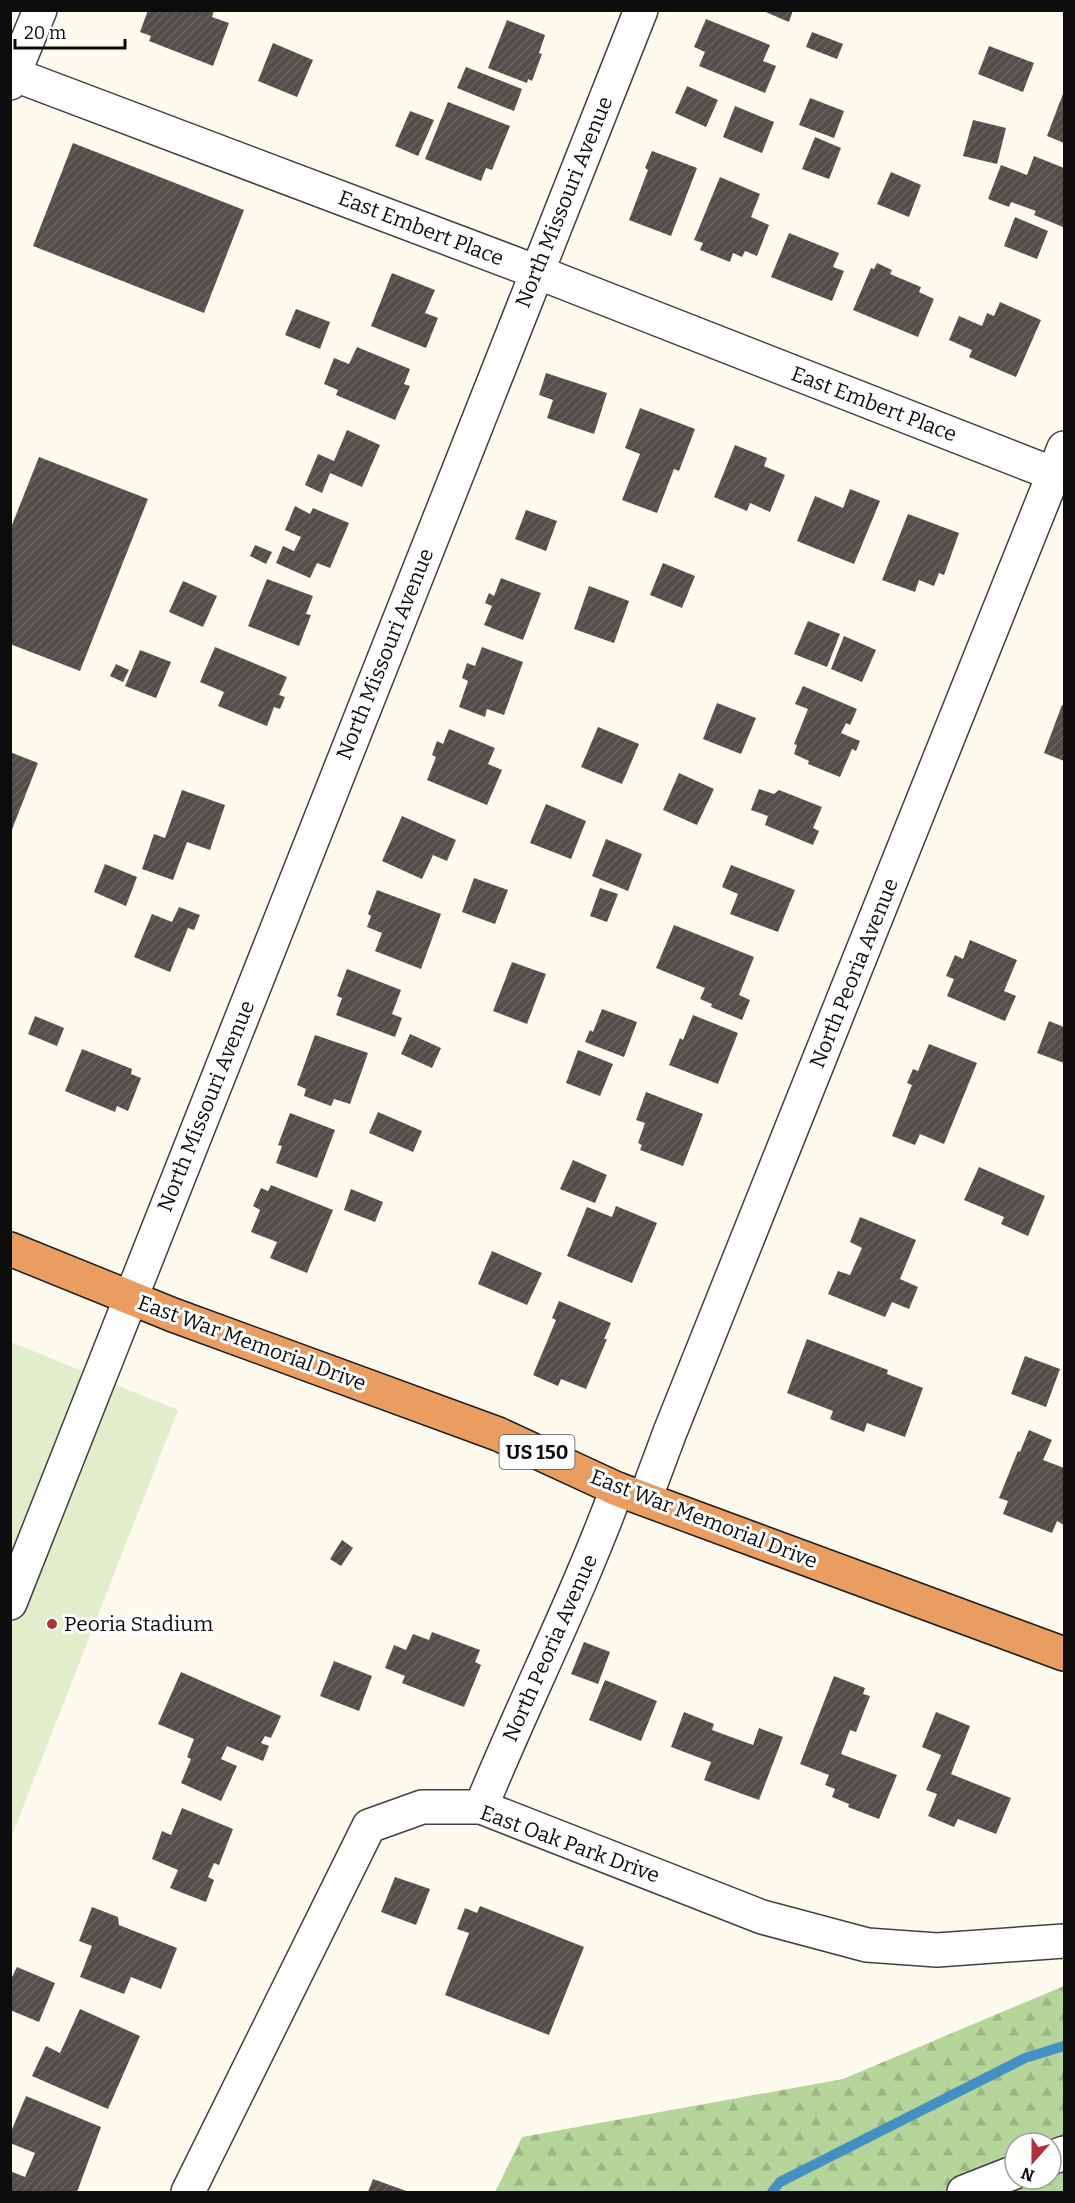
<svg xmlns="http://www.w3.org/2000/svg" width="1075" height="2203" font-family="Bitter,serif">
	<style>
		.forest { fill: url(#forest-firs); fill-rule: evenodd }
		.pitch { fill: #e2edcb }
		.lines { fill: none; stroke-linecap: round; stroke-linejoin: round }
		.stream { stroke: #4391c2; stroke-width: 10 }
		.building { fill: url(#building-hatch) }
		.minor-casing { stroke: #404040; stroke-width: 36 }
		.highway-casing { stroke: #1e1e1e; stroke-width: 36 }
		.minor { stroke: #fff; stroke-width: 33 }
		.highway { stroke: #e99d60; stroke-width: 33 }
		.poi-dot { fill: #b23037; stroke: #fff; stroke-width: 2 }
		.labels { text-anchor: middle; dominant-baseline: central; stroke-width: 6; stroke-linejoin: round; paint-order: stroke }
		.shield { fill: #fff; stroke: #565656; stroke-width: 1.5 }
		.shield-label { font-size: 20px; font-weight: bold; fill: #0d0d0d }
		.street-label { font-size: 21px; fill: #0d0d0d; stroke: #fff }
		.poi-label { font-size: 21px; fill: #0d0d0d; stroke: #fff; text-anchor: start }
	</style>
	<defs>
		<pattern id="forest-firs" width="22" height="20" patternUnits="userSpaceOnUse" patternTransform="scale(1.5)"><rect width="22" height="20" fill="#b5d59b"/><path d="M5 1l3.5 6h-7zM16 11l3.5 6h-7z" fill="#9ab684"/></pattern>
		<pattern id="building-hatch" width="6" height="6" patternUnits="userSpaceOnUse" patternTransform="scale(1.5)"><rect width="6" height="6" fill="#544e4a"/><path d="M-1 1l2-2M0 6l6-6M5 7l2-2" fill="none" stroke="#686360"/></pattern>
	</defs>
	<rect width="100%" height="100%" fill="#fefaee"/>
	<path class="forest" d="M 1064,1986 L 1064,2192 L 495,2192 L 522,2137 L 843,2079 ZM 1015,2143 L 1051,2143 L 1051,2179 L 1015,2179 Z"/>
	<path class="pitch" d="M 11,1342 L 178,1410 L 11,1838 Z"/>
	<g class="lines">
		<path class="stream" d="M 772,2192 L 780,2182 L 1025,2058 L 1064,2046"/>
	</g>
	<g class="building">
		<path d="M 148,10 L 212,10 L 214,11 L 212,17 L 229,23 L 213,66 L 149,41 L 151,36 L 140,32 Z"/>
		<path d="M 761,10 L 793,10 L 789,22 Z"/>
		<path d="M 706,19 L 770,45 L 763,61 L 776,66 L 765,93 L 699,66 L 705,52 L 694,47 Z"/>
		<path d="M 507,20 L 545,35 L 539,53 L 542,54 L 532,81 L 528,79 L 527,83 L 488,68 Z"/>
		<path d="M 812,32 L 843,44 L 837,59 L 806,47 Z"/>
		<path d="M 273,43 L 313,60 L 297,97 L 258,81 Z"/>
		<path d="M 989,46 L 1034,63 L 1023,92 L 978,74 Z"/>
		<path d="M 466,67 L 522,89 L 514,111 L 457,88 Z"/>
		<path d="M 687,86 L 718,100 L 706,127 L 675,113 Z"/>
		<path d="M 1064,91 L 1064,143 L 1047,136 Z"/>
		<path d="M 810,98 L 844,111 L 834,138 L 799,125 Z"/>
		<path d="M 448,102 L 510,126 L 492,170 L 486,168 L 481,181 L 425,159 Z"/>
		<path d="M 735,106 L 774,122 L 762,153 L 723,137 Z"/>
		<path d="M 410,111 L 434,120 L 418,156 L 395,146 Z"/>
		<path d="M 973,120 L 1006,128 L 997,164 L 963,156 Z"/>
		<path d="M 815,137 L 841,148 L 829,179 L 802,169 Z"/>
		<path d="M 73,143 L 244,210 L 204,313 L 33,246 Z"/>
		<path d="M 652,151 L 697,168 L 671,236 L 629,220 L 648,170 L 645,168 Z"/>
		<path d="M 1034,156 L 1064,168 L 1063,227 L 1034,215 L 1036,211 L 1011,202 L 1009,207 L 988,199 L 1001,165 L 1027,175 Z"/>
		<path d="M 891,172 L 921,185 L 909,217 L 877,204 Z"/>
		<path d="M 720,177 L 760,194 L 751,217 L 769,225 L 757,256 L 745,251 L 742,257 L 733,253 L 730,262 L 700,250 L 703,243 L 694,240 Z"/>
		<path d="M 1015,217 L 1048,231 L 1037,259 L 1004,246 Z"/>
		<path d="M 789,233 L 839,253 L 833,267 L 844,271 L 832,301 L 771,277 Z"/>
		<path d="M 877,263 L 892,270 L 890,274 L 921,287 L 919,292 L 934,299 L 918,337 L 853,310 L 871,268 L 874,269 Z"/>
		<path d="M 392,273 L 435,290 L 425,313 L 438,318 L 426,348 L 371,326 Z"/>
		<path d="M 1000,302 L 1041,320 L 1016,377 L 969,357 L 972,350 L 949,340 L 959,316 L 982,326 L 987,313 L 994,316 Z"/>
		<path d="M 296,309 L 330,322 L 320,349 L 285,335 Z"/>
		<path d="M 357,347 L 410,369 L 404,384 L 410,386 L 395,420 L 336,395 L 338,390 L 324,384 L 334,358 L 349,364 Z"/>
		<path d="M 546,373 L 607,393 L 594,434 L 547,418 L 553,400 L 539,395 Z"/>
		<path d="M 640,408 L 695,429 L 679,471 L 674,469 L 657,513 L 622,500 L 640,454 L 625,448 Z"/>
		<path d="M 347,430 L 380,445 L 362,487 L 330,473 L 322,493 L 305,485 L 318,454 L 334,461 Z"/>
		<path d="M 735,445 L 767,458 L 764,466 L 785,475 L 770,512 L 750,503 L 747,511 L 714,497 Z"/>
		<path d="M 39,457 L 148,499 L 80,671 L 10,644 L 10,530 Z"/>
		<path d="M 850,489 L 880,501 L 854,564 L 797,541 L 815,496 L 843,508 Z"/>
		<path d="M 295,506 L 310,514 L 313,508 L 349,523 L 330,568 L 317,563 L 310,578 L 276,563 L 283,546 L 294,551 L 301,537 L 285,530 Z"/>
		<path d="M 526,510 L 557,521 L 546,551 L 515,539 Z"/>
		<path d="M 908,514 L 959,533 L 944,575 L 939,573 L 934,586 L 919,580 L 915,592 L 882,580 Z"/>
		<path d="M 255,545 L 272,552 L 266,564 L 250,556 Z"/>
		<path d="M 663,563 L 695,576 L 682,608 L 650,595 Z"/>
		<path d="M 501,578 L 541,593 L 523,640 L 484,625 L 492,606 L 485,603 L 489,593 L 494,596 Z"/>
		<path d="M 267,579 L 313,596 L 306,614 L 311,615 L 299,646 L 248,626 Z"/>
		<path d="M 183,581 L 217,596 L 203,627 L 169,612 Z"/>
		<path d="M 589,586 L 629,601 L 614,643 L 574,629 Z"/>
		<path d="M 808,621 L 840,634 L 827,667 L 794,654 Z"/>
		<path d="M 844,636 L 876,650 L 862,682 L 831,669 Z"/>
		<path d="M 215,647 L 287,677 L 279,695 L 285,697 L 280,709 L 274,707 L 267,726 L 218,706 L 224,692 L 200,682 Z"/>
		<path d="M 482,647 L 523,662 L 504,715 L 487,709 L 485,717 L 459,707 L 468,681 L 462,678 L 467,663 L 475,666 Z"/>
		<path d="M 140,650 L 171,662 L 156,698 L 125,686 Z"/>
		<path d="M 116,664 L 129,670 L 123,682 L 110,676 Z"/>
		<path d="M 803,686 L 857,709 L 850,725 L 846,723 L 841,733 L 860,741 L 856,751 L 852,749 L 840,777 L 808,764 L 809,761 L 794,754 L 797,745 L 794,744 L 808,709 L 795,704 Z"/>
		<path d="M 717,703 L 756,718 L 741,754 L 703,739 Z"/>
		<path d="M 1062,705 L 1064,706 L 1064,761 L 1044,753 Z"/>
		<path d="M 598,727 L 639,744 L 622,784 L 581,767 Z"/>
		<path d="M 449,729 L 495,748 L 488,764 L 502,770 L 487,805 L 427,780 L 436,757 L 432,755 L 437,741 L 443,744 Z"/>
		<path d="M 10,752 L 38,763 L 11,832 L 10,832 Z"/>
		<path d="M 679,773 L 714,789 L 697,825 L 663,810 Z"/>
		<path d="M 759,789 L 774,794 L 779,790 L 822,807 L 813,828 L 819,831 L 813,845 L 765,825 L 768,816 L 751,810 Z"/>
		<path d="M 182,790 L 225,805 L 210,850 L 187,842 L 173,880 L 142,869 L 154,834 L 165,838 Z"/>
		<path d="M 546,804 L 586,821 L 571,859 L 530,843 Z"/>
		<path d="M 402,816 L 456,840 L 447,861 L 433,855 L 422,879 L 382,861 Z"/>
		<path d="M 606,839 L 642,854 L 628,891 L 592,876 Z"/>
		<path d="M 105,864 L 137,877 L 126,906 L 94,892 Z"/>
		<path d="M 731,865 L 795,890 L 778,932 L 730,914 L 738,894 L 722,887 Z"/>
		<path d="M 474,878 L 508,890 L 495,924 L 462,912 Z"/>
		<path d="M 600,888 L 618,894 L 607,922 L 590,916 Z"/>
		<path d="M 377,890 L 441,914 L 421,969 L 375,951 L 382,933 L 367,927 L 371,916 L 368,914 Z"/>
		<path d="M 179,907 L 200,915 L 194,930 L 188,928 L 170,972 L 134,957 L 152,914 L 172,922 Z"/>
		<path d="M 674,925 L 754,957 L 739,995 L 750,1000 L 742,1020 L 711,1007 L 712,1004 L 700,999 L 705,988 L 656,968 Z"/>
		<path d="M 970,940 L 1017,960 L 1004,991 L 1016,996 L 1005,1021 L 947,996 L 954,979 L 946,976 L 955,955 L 963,959 Z"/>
		<path d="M 512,962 L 546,974 L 527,1024 L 493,1011 Z"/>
		<path d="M 347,969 L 401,990 L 392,1014 L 402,1018 L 395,1037 L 336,1015 L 342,998 L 337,996 Z"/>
		<path d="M 602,1009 L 637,1022 L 624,1057 L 585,1042 L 590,1030 L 593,1032 Z"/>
		<path d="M 693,1015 L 738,1033 L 718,1084 L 669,1065 L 680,1038 L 683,1040 Z"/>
		<path d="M 35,1016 L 64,1028 L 57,1046 L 28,1034 Z"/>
		<path d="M 1049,1021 L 1064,1027 L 1064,1063 L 1037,1053 Z"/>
		<path d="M 410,1034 L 441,1048 L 432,1068 L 401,1054 Z"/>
		<path d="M 315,1035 L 368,1053 L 350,1104 L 334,1099 L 331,1106 L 304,1096 L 306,1089 L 297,1085 Z"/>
		<path d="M 929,1044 L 977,1063 L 944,1144 L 920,1134 L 915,1145 L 892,1136 L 912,1085 L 907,1083 L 913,1069 L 918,1071 Z"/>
		<path d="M 82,1049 L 132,1069 L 131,1074 L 141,1078 L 128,1111 L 117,1106 L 115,1112 L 65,1091 Z"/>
		<path d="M 578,1050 L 613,1064 L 600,1096 L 566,1083 Z"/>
		<path d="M 646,1092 L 703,1114 L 683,1166 L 640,1150 L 642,1145 L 638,1143 L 645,1123 L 636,1120 Z"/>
		<path d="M 378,1112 L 422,1131 L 413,1152 L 369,1133 Z"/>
		<path d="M 290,1113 L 335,1130 L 317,1178 L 276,1163 L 282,1146 L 278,1145 Z"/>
		<path d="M 573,1160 L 607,1175 L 595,1203 L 560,1189 Z"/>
		<path d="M 979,1167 L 1045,1196 L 1028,1236 L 1001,1224 L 1004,1217 L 964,1200 Z"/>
		<path d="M 271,1185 L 333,1210 L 307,1273 L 270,1258 L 277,1242 L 251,1232 L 260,1210 L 253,1206 L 261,1188 L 268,1191 Z"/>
		<path d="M 351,1189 L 383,1202 L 375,1222 L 344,1210 Z"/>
		<path d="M 616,1206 L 657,1223 L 632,1283 L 567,1256 L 587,1207 L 612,1217 Z"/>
		<path d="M 860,1217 L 916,1240 L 900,1279 L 918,1287 L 909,1309 L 892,1302 L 885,1317 L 828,1294 L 838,1271 L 850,1275 L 862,1248 L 850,1242 Z"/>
		<path d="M 492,1251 L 542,1273 L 527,1305 L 478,1284 Z"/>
		<path d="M 559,1301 L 611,1323 L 604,1339 L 607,1339 L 586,1389 L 561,1379 L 558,1386 L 533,1375 L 556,1320 L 552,1318 Z"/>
		<path d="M 807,1339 L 888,1370 L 887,1374 L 923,1388 L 905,1437 L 867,1423 L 864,1432 L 830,1419 L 833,1411 L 787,1393 Z"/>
		<path d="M 1025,1356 L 1060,1369 L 1046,1407 L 1011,1394 Z"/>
		<path d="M 1029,1430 L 1052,1440 L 1043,1460 L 1064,1468 L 1064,1525 L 1057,1521 L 1052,1533 L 1003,1514 L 1008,1501 L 999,1498 L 1018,1451 L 1020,1452 Z"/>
		<path d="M 342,1540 L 353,1548 L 341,1566 L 330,1559 Z"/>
		<path d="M 432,1632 L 480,1650 L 475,1662 L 481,1665 L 464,1707 L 402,1683 L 405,1676 L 385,1668 L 394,1645 L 406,1650 L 413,1634 L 429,1640 Z"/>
		<path d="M 584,1642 L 610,1652 L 598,1684 L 571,1674 Z"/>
		<path d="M 334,1661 L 372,1676 L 359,1711 L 320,1696 Z"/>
		<path d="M 181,1672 L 281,1716 L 271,1738 L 265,1736 L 261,1743 L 269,1746 L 263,1761 L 227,1746 L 221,1759 L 237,1766 L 221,1801 L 181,1783 L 191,1759 L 187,1757 L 194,1739 L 158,1724 Z"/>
		<path d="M 834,1676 L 865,1688 L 863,1694 L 870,1696 L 856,1732 L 850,1730 L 841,1754 L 897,1775 L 879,1819 L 848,1807 L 849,1804 L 832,1797 L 835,1789 L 825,1785 L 829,1775 L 800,1764 Z"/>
		<path d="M 605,1680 L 657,1701 L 641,1741 L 589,1720 Z"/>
		<path d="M 684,1712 L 714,1724 L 712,1730 L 753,1745 L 759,1728 L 783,1737 L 759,1800 L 704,1780 L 711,1762 L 671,1747 Z"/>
		<path d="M 936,1712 L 970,1726 L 951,1774 L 1011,1798 L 996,1834 L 958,1819 L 954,1827 L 928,1816 L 937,1794 L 926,1790 L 941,1755 L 922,1747 Z"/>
		<path d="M 182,1808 L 233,1829 L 219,1865 L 214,1863 L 208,1877 L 214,1880 L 206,1902 L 170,1888 L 178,1870 L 152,1859 L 162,1831 L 171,1835 Z"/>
		<path d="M 395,1877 L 430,1889 L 416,1925 L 381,1912 Z"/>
		<path d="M 480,1906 L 584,1947 L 549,2035 L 445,1995 L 469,1933 L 457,1929 L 465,1908 L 477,1913 Z"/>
		<path d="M 92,1907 L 118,1917 L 119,1925 L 177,1948 L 161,1989 L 131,1977 L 124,1994 L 80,1977 L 92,1946 L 79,1941 Z"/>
		<path d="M 17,1967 L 55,1983 L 39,2022 L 10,2010 L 10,1981 Z"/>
		<path d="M 80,2009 L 140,2036 L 108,2109 L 32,2076 L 46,2046 L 60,2053 Z"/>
		<path d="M 26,2096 L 101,2127 L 77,2192 L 10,2192 L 10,2171 L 25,2177 L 35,2153 L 10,2143 L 10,2134 Z"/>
		<path d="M 373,2179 L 409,2192 L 368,2192 Z"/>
	</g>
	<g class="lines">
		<defs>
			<g id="minor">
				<path d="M 10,73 L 537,272 L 1064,478"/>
				<path d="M 10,83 L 40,10"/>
				<path d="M 645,1499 L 670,1432 L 1064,448"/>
				<path d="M 10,1603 L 641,10"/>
				<path d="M 481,1807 C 525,1700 577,1597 617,1489"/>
				<path d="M 1051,2158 L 1064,2153"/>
				<path d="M 188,2192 L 369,1826 L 422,1807 L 481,1807 L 762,1917 L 867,1945 L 937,1950 L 1064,1941"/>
				<path d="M 964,2192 L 1015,2172"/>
			</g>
			<path id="highway" d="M 10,1249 L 173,1315 L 498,1434 L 617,1489 L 1064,1654"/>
		</defs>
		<use href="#minor" class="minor-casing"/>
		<use href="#highway" class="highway-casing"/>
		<use href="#minor" class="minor"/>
		<use href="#highway" class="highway"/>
	</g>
	<circle class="poi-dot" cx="52" cy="1624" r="6"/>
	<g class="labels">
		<rect class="shield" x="499.5" y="1435" width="75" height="34" rx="4.5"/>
		<g class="shield-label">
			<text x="537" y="1452">US 150</text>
		</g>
		<g class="street-label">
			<text transform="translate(564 202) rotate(-68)">North Missouri Avenue</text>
			<text transform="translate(421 228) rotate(21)">East Embert Place</text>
			<text transform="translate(874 404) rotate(21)">East Embert Place</text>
			<text transform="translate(385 654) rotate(-68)">North Missouri Avenue</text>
			<text transform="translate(854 973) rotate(-68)">North Peoria Avenue</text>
			<text transform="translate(206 1106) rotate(-68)">North Missouri Avenue</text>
			<text transform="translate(252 1343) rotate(20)">East War Memorial Drive</text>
			<text transform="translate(704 1519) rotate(21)">East War Memorial Drive</text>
			<text transform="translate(550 1648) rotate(-66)">North Peoria Avenue</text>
			<text transform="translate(570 1844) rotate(20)">East Oak Park Drive</text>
		</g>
		<g class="poi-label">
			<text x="64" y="1624">Peoria Stadium</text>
		</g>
	</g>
	<rect width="1075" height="2203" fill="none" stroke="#0d0d0d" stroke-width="24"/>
	<g transform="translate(1033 2161) rotate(201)"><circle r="28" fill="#ffffff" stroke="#9e9e9e" stroke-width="1.5"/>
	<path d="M0-4.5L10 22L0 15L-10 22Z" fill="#b23037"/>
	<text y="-9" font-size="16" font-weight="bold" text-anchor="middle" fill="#0d0d0d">N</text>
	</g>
	<path d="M15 39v9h110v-9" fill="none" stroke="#0d0d0d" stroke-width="3"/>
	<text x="24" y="39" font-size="18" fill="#0d0d0d" stroke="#ffffff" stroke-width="4.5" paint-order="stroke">20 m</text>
</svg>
